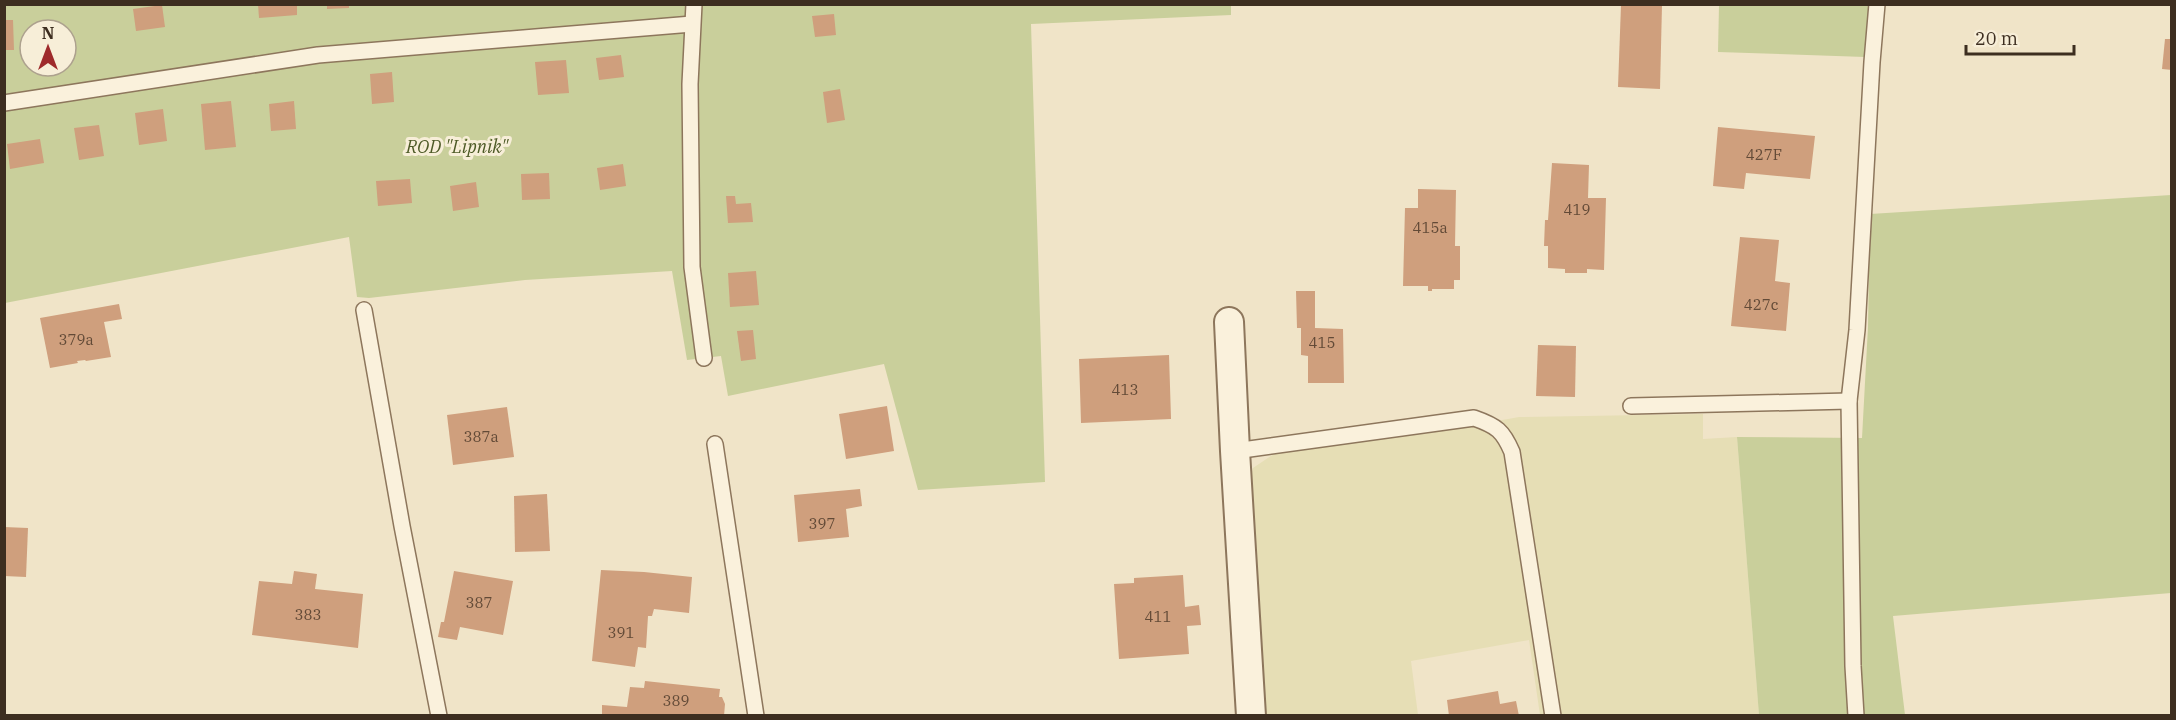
<svg xmlns="http://www.w3.org/2000/svg" width="2176" height="720" font-family="'IBM Plex Serif',serif">
	<style>
		.farmland { fill: #e6deb5 }
		.green { fill: #c9cf9b; fill-rule: evenodd }
		.building { fill: #cf9f7d }
		.lines { fill: none; stroke-linecap: round; stroke-linejoin: round }
		.lane-casing { stroke: #8d765c; stroke-width: 18 }
		.street-casing { stroke: #8d765c; stroke-width: 32 }
		.lane { stroke: #faf1dc; stroke-width: 15 }
		.street { stroke: #faf1dc; stroke-width: 28 }
		.labels { text-anchor: middle; dominant-baseline: central; stroke-width: 6; stroke-linejoin: round; paint-order: stroke }
		.number-label { font-size: 15px; fill: #624a37 }
		.park-label { font-size: 18px; font-style: italic; fill: #4d5a26; stroke: #f7eed8 }
	</style>
	<rect width="100%" height="100%" fill="#f0e4c8"/>
	<path class="farmland" d="M 1703,414 L 1703,439 L 1737,437 L 1759,715 L 1540,715 L 1529,640 L 1411,661 L 1418,715 L 1261,715 L 1247,489 L 1253,468 L 1277,452 L 1430,433 L 1519,417 Z"/>
	<g class="green">
		<path d="M 5,5 L 1231,5 L 1231,15 L 1031,24 L 1045,482 L 918,490 L 884,364 L 728,396 L 721,356 L 687,360 L 672,271 L 525,280 L 369,298 L 357,297 L 349,237 L 5,303 ZM 30,30 L 66,30 L 66,66 L 30,66 Z"/>
		<path d="M 1719,5 L 1869,5 L 1865,57 L 1718,52 Z"/>
		<path d="M 2171,195 L 2171,593 L 1893,616 L 1905,715 L 1759,715 L 1737,437 L 1862,438 L 1868,327 L 1870,214 Z"/>
	</g>
	<g class="building">
		<path d="M 258,4 L 297,4 L 297,15 L 259,18 Z"/>
		<path d="M 162,5 L 165,27 L 136,31 L 133,9 Z"/>
		<path d="M 327,5 L 349,5 L 349,8 L 327,9 Z"/>
		<path d="M 1621,5 L 1662,5 L 1660,89 L 1618,87 Z"/>
		<path d="M 834,14 L 836,35 L 815,37 L 812,16 Z"/>
		<path d="M 4,20 L 13,20 L 14,50 L 4,50 Z"/>
		<path d="M 2165,39 L 2172,39 L 2172,70 L 2162,69 Z"/>
		<path d="M 621,55 L 624,77 L 599,80 L 596,58 Z"/>
		<path d="M 566,60 L 569,93 L 538,95 L 535,62 Z"/>
		<path d="M 392,72 L 394,102 L 372,104 L 370,74 Z"/>
		<path d="M 840,89 L 845,120 L 827,123 L 823,92 Z"/>
		<path d="M 231,101 L 236,147 L 205,150 L 201,104 Z"/>
		<path d="M 294,101 L 296,129 L 271,131 L 269,104 Z"/>
		<path d="M 163,109 L 167,141 L 139,145 L 135,113 Z"/>
		<path d="M 99,125 L 104,156 L 79,160 L 74,128 Z"/>
		<path d="M 1718,127 L 1815,136 L 1810,179 L 1746,173 L 1744,189 L 1713,186 Z"/>
		<path d="M 40,139 L 44,163 L 10,169 L 7,144 Z"/>
		<path d="M 1552,163 L 1589,165 L 1588,198 L 1606,198 L 1604,270 L 1587,269 L 1587,273 L 1565,273 L 1565,269 L 1548,268 L 1548,246 L 1544,246 L 1545,220 L 1548,220 Z"/>
		<path d="M 623,164 L 626,186 L 600,190 L 597,168 Z"/>
		<path d="M 549,173 L 550,199 L 522,200 L 521,174 Z"/>
		<path d="M 410,179 L 412,203 L 378,206 L 376,181 Z"/>
		<path d="M 476,182 L 479,207 L 453,211 L 450,186 Z"/>
		<path d="M 1418,189 L 1456,190 L 1455,246 L 1460,246 L 1460,280 L 1454,280 L 1454,289 L 1432,289 L 1432,291 L 1428,291 L 1428,286 L 1403,286 L 1405,208 L 1418,208 Z"/>
		<path d="M 726,196 L 735,196 L 736,204 L 751,203 L 753,222 L 728,223 Z"/>
		<path d="M 1740,237 L 1779,240 L 1775,281 L 1790,283 L 1786,331 L 1731,326 Z"/>
		<path d="M 756,271 L 759,305 L 730,307 L 728,273 Z"/>
		<path d="M 1296,291 L 1315,291 L 1315,328 L 1343,329 L 1344,383 L 1308,383 L 1308,356 L 1301,355 L 1301,328 L 1297,328 Z"/>
		<path d="M 119,304 L 122,319 L 104,322 L 111,357 L 86,361 L 85,360 L 77,361 L 78,363 L 50,368 L 40,318 Z"/>
		<path d="M 753,330 L 756,359 L 741,361 L 737,331 Z"/>
		<path d="M 1538,345 L 1576,346 L 1575,397 L 1536,396 Z"/>
		<path d="M 1169,355 L 1171,419 L 1081,423 L 1079,359 Z"/>
		<path d="M 887,406 L 894,451 L 846,459 L 839,414 Z"/>
		<path d="M 507,407 L 514,457 L 453,465 L 447,415 Z"/>
		<path d="M 860,489 L 862,506 L 846,509 L 849,537 L 798,542 L 794,495 Z"/>
		<path d="M 547,494 L 550,551 L 515,552 L 514,496 Z"/>
		<path d="M 4,527 L 28,528 L 26,577 L 4,576 Z"/>
		<path d="M 601,570 L 644,572 L 692,577 L 689,613 L 654,609 L 652,616 L 648,616 L 646,648 L 638,647 L 635,667 L 592,661 Z"/>
		<path d="M 294,571 L 317,574 L 315,589 L 363,594 L 358,648 L 252,635 L 259,581 L 292,584 Z"/>
		<path d="M 454,571 L 513,581 L 503,635 L 460,627 L 457,640 L 438,637 L 441,622 L 444,622 Z"/>
		<path d="M 1183,575 L 1185,607 L 1199,605 L 1201,625 L 1187,626 L 1189,654 L 1119,659 L 1114,584 L 1134,583 L 1134,578 Z"/>
		<path d="M 645,681 L 720,689 L 719,697 L 722,697 L 725,704 L 724,716 L 602,716 L 602,705 L 627,707 L 630,687 L 644,688 Z"/>
		<path d="M 1498,691 L 1500,704 L 1516,701 L 1519,716 L 1449,716 L 1447,700 Z"/>
	</g>
	<g class="lines">
		<defs>
			<g id="lane">
				<path d="M 694,4 L 690,84 L 692,267 L 704,358"/>
				<path d="M 4,103 L 318,55 L 692,24"/>
				<path d="M 364,310 L 402,526 L 439,716"/>
				<path d="M 1631,406 L 1849,401"/>
				<path d="M 715,444 L 756,716"/>
				<path d="M 1235,451 L 1474,418 C 1497,426 1503,431 1512,452 L 1553,716"/>
				<path d="M 1856,716 L 1853,666 L 1849,401 L 1857,330 L 1872,62 L 1877,4"/>
			</g>
			<path id="street" d="M 1229,322 L 1235,451 L 1251,716"/>
		</defs>
		<use href="#lane" class="lane-casing"/>
		<use href="#street" class="street-casing"/>
		<use href="#lane" class="lane"/>
		<use href="#street" class="street"/>
	</g>
	<g class="labels">
		<g class="number-label">
			<text x="1764" y="154">427F</text>
			<text x="1577" y="209">419</text>
			<text x="1430" y="227">415a</text>
			<text x="1761" y="304">427c</text>
			<text x="76" y="339">379a</text>
			<text x="1322" y="342">415</text>
			<text x="1125" y="389">413</text>
			<text x="481" y="436">387a</text>
			<text x="822" y="523">397</text>
			<text x="479" y="602">387</text>
			<text x="308" y="614">383</text>
			<text x="1158" y="616">411</text>
			<text x="621" y="632">391</text>
			<text x="676" y="700">389</text>
		</g>
		<g class="park-label">
			<text x="457" y="146">ROD "Lipnik"</text>
		</g>
	</g>
	<rect width="2176" height="720" fill="none" stroke="#3d2e20" stroke-width="12"/>
	<g transform="translate(48 48)"><circle r="28" fill="#f7eed8" stroke="#ada18e" stroke-width="1.5"/>
	<path d="M0-4.5L10 22L0 15L-10 22Z" fill="#9e2a2b"/>
	<text y="-9" font-size="16" font-weight="bold" text-anchor="middle" fill="#3d2e20">N</text>
	</g>
	<path d="M1966 45v9h108v-9" fill="none" stroke="#3d2e20" stroke-width="3"/>
	<text x="1975" y="45" font-size="18" fill="#3d2e20" stroke="#f7eed8" stroke-width="4.5" paint-order="stroke">20 m</text>
</svg>
